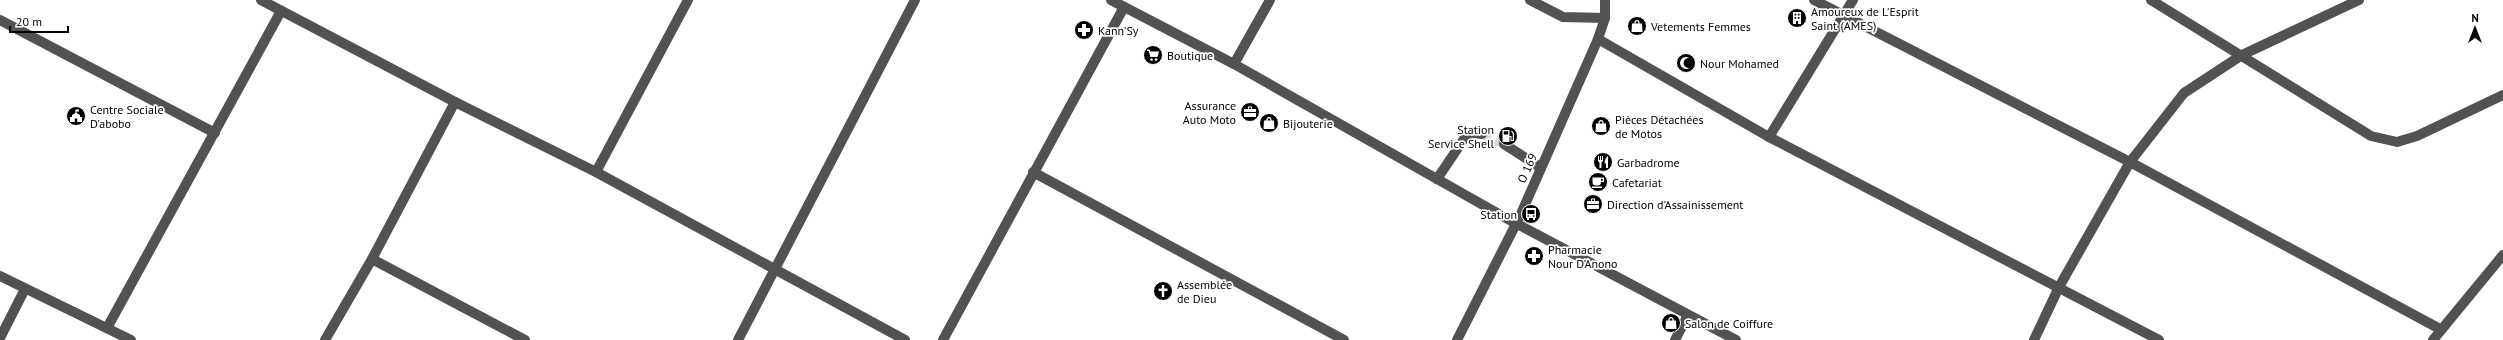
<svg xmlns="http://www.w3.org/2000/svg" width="2503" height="340" font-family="'PT Sans',sans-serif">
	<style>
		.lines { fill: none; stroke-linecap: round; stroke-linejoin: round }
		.minor-tunnel { stroke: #d9d9d9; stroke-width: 10; stroke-dasharray: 10 5; stroke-linecap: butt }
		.minor { stroke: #525252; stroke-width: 10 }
		.labels { text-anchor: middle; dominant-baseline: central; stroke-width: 3.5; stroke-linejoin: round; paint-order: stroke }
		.poi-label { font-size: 12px; fill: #000; stroke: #fff; text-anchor: start }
		.street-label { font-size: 12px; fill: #000; stroke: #fff }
	</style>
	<rect width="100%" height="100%" fill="#fff"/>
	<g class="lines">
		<path class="minor-tunnel" d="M 1482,134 L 1504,144"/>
		<g class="minor">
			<path d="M 261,0 L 455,102 L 596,172 L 905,340"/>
			<path d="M 1111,0 L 1234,64 L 1506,218 L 1736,340"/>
			<path d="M 1530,0 L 1563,17 L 1605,18"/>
			<path d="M 1814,0 L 2130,162 L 2440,329"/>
			<path d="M 2151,0 L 2371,136 L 2397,142 L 2417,136 L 2503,95"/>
			<path d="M 0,20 L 215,133"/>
			<path d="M 1598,39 L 1769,137 L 2159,340"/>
			<path d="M 1234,64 L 1270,0"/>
			<path d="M 1769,137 L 1853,0"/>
			<path d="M 1504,144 L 1541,168"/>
			<path d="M 596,172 L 688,0"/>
			<path d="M 1033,172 L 1344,340"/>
			<path d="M 1437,179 L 1466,136 L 1472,133 L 1482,134"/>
			<path d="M 372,259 L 525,340"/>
			<path d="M 0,276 L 131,340"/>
			<path d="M 107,328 L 281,11"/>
			<path d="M 0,338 L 25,289"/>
			<path d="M 325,340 L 372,259 L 455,102"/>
			<path d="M 738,340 L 915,0"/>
			<path d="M 943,340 L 1124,7"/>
			<path d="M 1457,340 L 1520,216 L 1598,39 L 1605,18 L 1605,0"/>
			<path d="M 1675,340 L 1688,315"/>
			<path d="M 2034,340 L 2059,287 L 2130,162 L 2184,93 L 2242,55 L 2359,0"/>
			<path d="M 2433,340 L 2503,255"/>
		</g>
	</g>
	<defs>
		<symbol id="building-disc" viewBox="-11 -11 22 22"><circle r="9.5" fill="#000" stroke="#fff"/><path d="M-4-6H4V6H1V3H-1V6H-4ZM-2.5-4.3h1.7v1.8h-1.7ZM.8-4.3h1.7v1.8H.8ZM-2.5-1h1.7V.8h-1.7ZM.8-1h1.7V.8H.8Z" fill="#fff"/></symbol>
		<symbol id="shop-disc" viewBox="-11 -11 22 22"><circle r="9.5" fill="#000" stroke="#fff"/><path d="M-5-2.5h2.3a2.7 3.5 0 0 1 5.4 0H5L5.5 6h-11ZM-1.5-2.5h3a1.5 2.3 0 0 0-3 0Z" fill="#fff"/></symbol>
		<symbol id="pharmacy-disc" viewBox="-11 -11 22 22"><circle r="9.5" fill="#000" stroke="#fff"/><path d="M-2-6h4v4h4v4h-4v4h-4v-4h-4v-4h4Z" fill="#fff"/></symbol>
		<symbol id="supermarket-disc" viewBox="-11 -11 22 22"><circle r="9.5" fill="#000" stroke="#fff"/><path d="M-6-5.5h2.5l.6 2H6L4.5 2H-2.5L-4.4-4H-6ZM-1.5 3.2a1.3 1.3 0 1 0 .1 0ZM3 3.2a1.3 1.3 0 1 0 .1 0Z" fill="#fff"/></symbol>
		<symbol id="mosque-disc" viewBox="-11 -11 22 22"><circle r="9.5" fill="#000" stroke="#fff"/><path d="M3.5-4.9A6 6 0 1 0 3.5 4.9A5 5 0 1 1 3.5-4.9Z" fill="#fff"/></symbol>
		<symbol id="office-disc" viewBox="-11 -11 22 22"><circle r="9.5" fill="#000" stroke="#fff"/><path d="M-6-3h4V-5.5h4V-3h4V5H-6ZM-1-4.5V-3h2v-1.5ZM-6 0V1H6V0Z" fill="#fff"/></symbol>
		<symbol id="civic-disc" viewBox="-11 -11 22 22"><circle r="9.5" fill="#000" stroke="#fff"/><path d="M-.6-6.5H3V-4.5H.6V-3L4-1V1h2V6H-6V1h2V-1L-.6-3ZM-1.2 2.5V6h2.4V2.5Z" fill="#fff"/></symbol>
		<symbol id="fuel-disc" viewBox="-11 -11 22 22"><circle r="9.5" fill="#000" stroke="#fff"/><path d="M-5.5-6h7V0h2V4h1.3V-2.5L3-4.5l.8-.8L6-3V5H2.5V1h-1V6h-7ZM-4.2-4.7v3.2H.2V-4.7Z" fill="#fff"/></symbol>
		<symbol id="restaurant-disc" viewBox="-11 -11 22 22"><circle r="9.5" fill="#000" stroke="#fff"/><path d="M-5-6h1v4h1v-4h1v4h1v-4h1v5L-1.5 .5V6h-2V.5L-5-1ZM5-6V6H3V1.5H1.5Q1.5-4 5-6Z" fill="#fff"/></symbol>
		<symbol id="cafe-disc" viewBox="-11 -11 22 22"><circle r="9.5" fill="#000" stroke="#fff"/><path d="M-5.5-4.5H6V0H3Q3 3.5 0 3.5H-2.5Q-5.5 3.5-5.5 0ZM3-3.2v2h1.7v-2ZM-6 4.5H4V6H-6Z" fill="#fff"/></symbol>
		<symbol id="bus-disc" viewBox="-11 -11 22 22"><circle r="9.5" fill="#000" stroke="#fff"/><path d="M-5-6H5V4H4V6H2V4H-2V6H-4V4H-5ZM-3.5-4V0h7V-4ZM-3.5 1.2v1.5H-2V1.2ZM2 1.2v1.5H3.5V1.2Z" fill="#fff"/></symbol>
		<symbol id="church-disc" viewBox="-11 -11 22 22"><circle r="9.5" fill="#000" stroke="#fff"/><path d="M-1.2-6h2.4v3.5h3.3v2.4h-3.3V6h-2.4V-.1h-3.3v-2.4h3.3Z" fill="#fff"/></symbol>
	</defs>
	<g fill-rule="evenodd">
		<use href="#building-disc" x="1786" y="7" width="22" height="22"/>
		<use href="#shop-disc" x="1626" y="15" width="22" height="22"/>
		<use href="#pharmacy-disc" x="1073" y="19" width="22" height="22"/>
		<use href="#supermarket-disc" x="1142" y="44" width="22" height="22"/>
		<use href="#mosque-disc" x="1675" y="52" width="22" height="22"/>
		<use href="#office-disc" x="1239" y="101" width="22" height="22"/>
		<use href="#civic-disc" x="65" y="105" width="22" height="22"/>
		<use href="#shop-disc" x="1258" y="112" width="22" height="22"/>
		<use href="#shop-disc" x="1590" y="115" width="22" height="22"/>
		<use href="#fuel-disc" x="1497" y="125" width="22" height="22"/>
		<use href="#restaurant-disc" x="1592" y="151" width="22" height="22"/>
		<use href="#cafe-disc" x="1587" y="171" width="22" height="22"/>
		<use href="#office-disc" x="1582" y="193" width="22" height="22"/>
		<use href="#bus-disc" x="1520" y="203" width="22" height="22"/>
		<use href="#pharmacy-disc" x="1523" y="245" width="22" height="22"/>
		<use href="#church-disc" x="1152" y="280" width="22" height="22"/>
		<use href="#shop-disc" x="1660" y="312" width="22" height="22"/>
	</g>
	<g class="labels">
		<g class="poi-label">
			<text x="1811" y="11">Amoureux de L'Esprit<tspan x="1811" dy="14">Saint (AMES)</tspan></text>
			<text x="1651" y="26">Vetements Femmes</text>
			<text x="1098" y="30">Kann’Sy</text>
			<text x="1167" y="55">Boutique</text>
			<text x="1700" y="63">Nour Mohamed</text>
			<text x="1236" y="105" text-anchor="end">Assurance<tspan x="1236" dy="14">Auto Moto</tspan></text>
			<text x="90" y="109">Centre Sociale<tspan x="90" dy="14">D'abobo</tspan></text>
			<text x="1615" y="119">Pièces Détachées<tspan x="1615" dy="14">de Motos</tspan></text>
			<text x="1283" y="123">Bijouterie</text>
			<text x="1494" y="129" text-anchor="end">Station<tspan x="1494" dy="14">Service Shell</tspan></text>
			<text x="1617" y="162">Garbadrome</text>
			<text x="1612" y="182">Cafetariat</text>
			<text x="1607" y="204">Direction d'Assainissement</text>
			<text x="1517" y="214" text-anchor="end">Station</text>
			<text x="1548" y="249">Pharmacie<tspan x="1548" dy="14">Nour D’Anono</tspan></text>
			<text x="1177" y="284">Assemblée<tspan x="1177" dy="14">de Dieu</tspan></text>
			<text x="1685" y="323">Salon de Coiffure</text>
		</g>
		<g class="street-label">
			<text transform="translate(1527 168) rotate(-66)">O 169</text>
		</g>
	</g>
	<g transform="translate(2475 28)" stroke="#ffffff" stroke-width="3" paint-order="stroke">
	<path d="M0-3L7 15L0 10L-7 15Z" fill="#000000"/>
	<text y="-6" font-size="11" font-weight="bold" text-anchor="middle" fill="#000000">N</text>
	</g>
	<path d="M10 26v6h58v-6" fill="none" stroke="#000000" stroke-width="2"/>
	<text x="16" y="26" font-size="12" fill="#000000" stroke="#ffffff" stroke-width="3" paint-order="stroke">20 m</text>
</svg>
